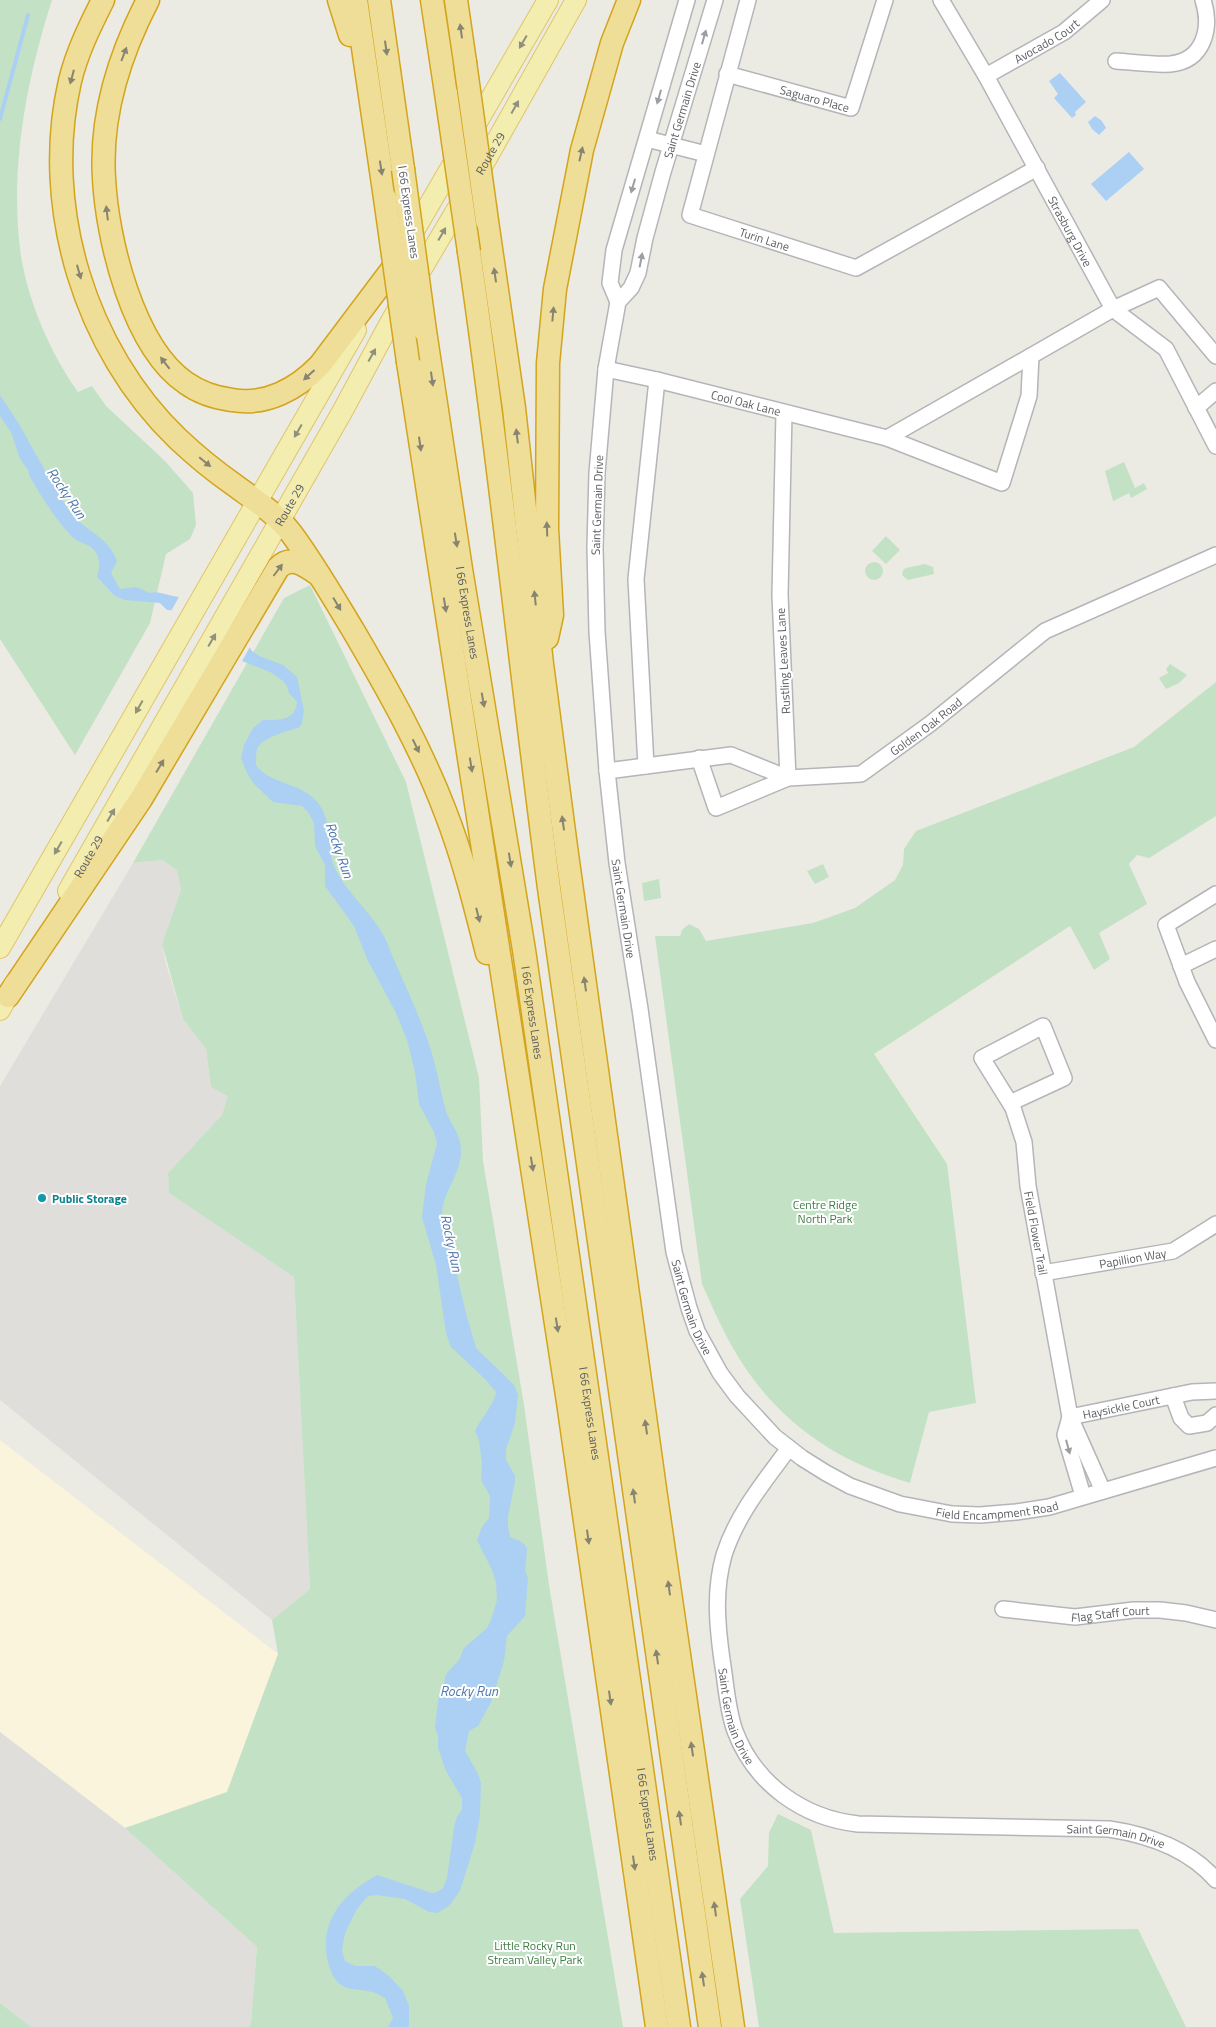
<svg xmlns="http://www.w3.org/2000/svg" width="1216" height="2027" font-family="'Titillium Web',sans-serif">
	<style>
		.commercial { fill: #f9f4db }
		.industrial { fill: #e0dedb }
		.green { fill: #c3e1c4 }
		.water { fill: #acd0f4 }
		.pier { fill: #ecebe3 }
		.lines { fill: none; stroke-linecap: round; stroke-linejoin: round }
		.stream { stroke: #acd0f4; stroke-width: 4 }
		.minor-casing { stroke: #b4b5b9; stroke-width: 18 }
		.major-casing { stroke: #dfc569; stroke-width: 22 }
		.highway-casing { stroke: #d3a41c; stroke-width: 25 }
		.minor { stroke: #fff; stroke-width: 15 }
		.major { stroke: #f4edb0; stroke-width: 20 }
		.highway { stroke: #efde97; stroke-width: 22 }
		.highway-bridge-casing { stroke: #d3a41c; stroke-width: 25; stroke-linecap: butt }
		.highway-bridge { stroke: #efde97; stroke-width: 22 }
		.oneway { fill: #878472 }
		.oneway2 { fill: #9d9ea1 }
		.oneway3 { fill: #91907d }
		.culture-dot { fill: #0f9aa8; stroke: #fff; stroke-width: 2 }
		.labels { text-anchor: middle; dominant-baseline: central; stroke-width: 4; stroke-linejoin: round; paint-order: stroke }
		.street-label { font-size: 12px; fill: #5b5e62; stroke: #fff }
		.culture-label { font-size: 12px; font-weight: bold; fill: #0d838f; stroke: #fff; text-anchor: start }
		.park-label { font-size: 12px; fill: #3f7d45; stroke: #fff }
		.water-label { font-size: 14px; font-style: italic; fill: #4f77ac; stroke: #fff }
	</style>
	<rect width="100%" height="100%" fill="#ecebe3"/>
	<path class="commercial" d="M 0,1440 L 278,1654 L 227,1792 L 125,1828 L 0,1732 Z"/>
	<g class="industrial">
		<path d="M 162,860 L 177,870 L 181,890 L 162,944 L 166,964 L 183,1019 L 206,1049 L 211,1087 L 229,1095 L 222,1115 L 168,1173 L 169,1193 L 294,1276 L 310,1589 L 272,1620 L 0,1400 L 0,1086 L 133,863 Z"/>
		<path d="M 0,1732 L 125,1828 L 257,1947 L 251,2023 L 249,2027 L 31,2027 L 0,2003 Z"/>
	</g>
	<g class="green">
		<path d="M 0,0 L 52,0 C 26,81 9,171 21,256 C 29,304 50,352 78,392 L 92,386 L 106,406 L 165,461 L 193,493 L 196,525 L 190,539 L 166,554 L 150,623 L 75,755 L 0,639 Z"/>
		<path d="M 1124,462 L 1135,488 L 1144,483 L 1147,489 L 1131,498 L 1129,493 L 1113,501 L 1105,471 Z"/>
		<path d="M 886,536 L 900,550 L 886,564 L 872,551 Z"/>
		<circle cx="874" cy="571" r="9"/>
		<path d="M 925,564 L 933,567 L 934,574 L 908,580 L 902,575 L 903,570 L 906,568 Z"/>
		<path d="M 310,585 L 406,782 L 479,1078 L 483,1161 L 524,1405 L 549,1585 L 623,2027 L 249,2027 L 251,2023 L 257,1947 L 125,1828 L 227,1792 L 278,1654 L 272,1620 L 310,1589 L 294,1277 L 169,1193 L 168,1173 L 222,1115 L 228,1096 L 211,1087 L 206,1049 L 183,1019 L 162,944 L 181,890 L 177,870 L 162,860 L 133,863 L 284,598 Z"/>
		<path d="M 1170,664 L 1187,675 L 1179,683 L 1166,689 L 1159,678 L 1168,673 L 1166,669 Z"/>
		<path d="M 1216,682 L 1216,816 L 1149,858 L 1137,855 L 1129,864 L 1147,904 L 1099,933 L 1110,959 L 1094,970 L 1070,926 L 874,1054 L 947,1164 L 976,1403 L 929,1412 L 910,1483 C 839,1462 783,1426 742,1363 C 726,1338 714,1311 702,1284 L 655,936 L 680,936 L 682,930 L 689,924 L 699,929 L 706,941 L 813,923 L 855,908 L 895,880 L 903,865 L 904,849 L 916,831 L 1134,747 Z"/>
		<path d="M 823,864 L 829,877 L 815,884 L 807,871 Z"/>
		<path d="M 659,879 L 661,898 L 644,901 L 642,883 Z"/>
		<path d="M 778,1814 L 811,1830 L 834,1933 L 1138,1929 L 1186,2027 L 759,2027 L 740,1899 L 768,1866 L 769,1833 Z"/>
		<path d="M 0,2003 L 31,2027 L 0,2027 Z"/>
	</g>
	<g class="water">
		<path d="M 1060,73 L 1086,102 L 1075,112 L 1076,115 L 1072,118 L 1054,98 L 1058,94 L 1049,81 Z"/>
		<path d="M 1095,116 L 1102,121 L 1106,128 L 1099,135 L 1092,129 L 1088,122 Z"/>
		<path d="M 1129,152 L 1144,169 L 1106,201 L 1091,184 Z"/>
		<path d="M 0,395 L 19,424 L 48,476 C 58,486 61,501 71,513 C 85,531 109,537 117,561 L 111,573 L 120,589 L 136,587 L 150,593 L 156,592 L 191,600 L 238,630 L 252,651 L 259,656 L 283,665 L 297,677 L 304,710 L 302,723 L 300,727 C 289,731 262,737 257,749 C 256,753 256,760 256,765 C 268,784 303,782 319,804 C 332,822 327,846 334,866 C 344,890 371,912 384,936 C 389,945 391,955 396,964 C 407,990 419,1015 428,1041 C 436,1064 440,1088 446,1111 C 449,1121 458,1131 460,1142 C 466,1170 443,1189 442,1214 L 467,1317 L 476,1348 L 514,1385 L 518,1395 L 515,1423 L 506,1449 L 506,1460 L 515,1476 L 515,1481 L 508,1517 L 508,1526 L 510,1537 L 520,1541 L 526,1546 L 527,1550 L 525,1571 L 528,1578 L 525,1616 L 507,1636 L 504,1661 L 491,1702 L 478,1726 L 469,1731 L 465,1751 L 477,1772 L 481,1783 L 480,1815 L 475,1843 L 460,1891 L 449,1906 L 437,1913 L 429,1912 L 405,1899 L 377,1895 L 368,1896 L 357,1909 L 345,1933 L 342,1950 L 345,1961 L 355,1966 L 375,1966 L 389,1976 L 403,1991 L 409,2006 L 409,2027 L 388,2027 L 393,2018 L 385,1998 C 380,1995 374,1992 367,1991 C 359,1989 348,1990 341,1985 C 333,1980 329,1967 327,1958 C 320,1918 345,1893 377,1875 L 432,1893 L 437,1892 L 443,1888 L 447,1878 L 454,1827 L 457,1817 L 462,1810 L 462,1798 L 446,1771 L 438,1748 L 438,1736 L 435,1727 L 439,1694 L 444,1684 L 446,1674 L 459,1660 L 464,1648 L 487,1628 L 491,1620 L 497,1600 L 496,1583 L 492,1570 L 477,1540 L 482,1527 L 489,1518 L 490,1496 L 481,1480 L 482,1464 L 479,1440 L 475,1431 C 481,1418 494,1405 496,1392 L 485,1379 L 451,1347 L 446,1333 L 436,1265 L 422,1217 L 426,1185 L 437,1143 L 434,1132 L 419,1104 L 415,1072 L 407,1040 L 396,1013 L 367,959 L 354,926 L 325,886 L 325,865 L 315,846 L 314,823 L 308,812 L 302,806 L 273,802 L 254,784 L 247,773 L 241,758 L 244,745 L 253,728 L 263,720 C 277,720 295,722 297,702 L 289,693 L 287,686 L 283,681 L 272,673 L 242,661 L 229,640 L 180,611 L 167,610 L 160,603 L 125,600 L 115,596 L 97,577 C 100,567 101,556 92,548 C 88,544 80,543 75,539 C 60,527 39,493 29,475 L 28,470 L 20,459 L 11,432 L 0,416 Z"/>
	</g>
	<path class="pier" d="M 180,595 L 192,598 L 239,628 L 251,645 L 241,663 L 222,638 L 185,616 L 170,613 Z"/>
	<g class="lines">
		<path class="stream" d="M 0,119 L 28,15"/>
		<defs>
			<g id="minor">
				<path id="s1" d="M 715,0 L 663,172 L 645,238 L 638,273 L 631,288 L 618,302 L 606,369 L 597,473 L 595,547 L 597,632 L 607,771 L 617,863 L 640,1009 L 674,1252 L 689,1308 L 697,1331 L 720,1373 L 737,1396 L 775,1437 L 802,1458 L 826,1473 L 850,1486 L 900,1504 L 952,1514 L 980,1515 L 1016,1512 L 1049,1507 L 1216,1458"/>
				<path id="s2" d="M 748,0 L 690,215 L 856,268 L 1037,168"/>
				<path id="s3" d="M 941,0 L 986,76 L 1113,309 L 1166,349 L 1216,446"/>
				<path d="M 1116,61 C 1133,62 1152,65 1170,64 C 1204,61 1212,28 1203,0"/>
				<path id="s4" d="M 727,74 L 851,108 L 885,0"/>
				<path id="s5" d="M 986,76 L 1064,32 L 1102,0"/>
				<path d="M 647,139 L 706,154"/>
				<path d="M 618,302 L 610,283 L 614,250 L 687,0"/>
				<path id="s6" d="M 606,369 L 657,380 L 887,438 L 1002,483 L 1029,396 L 1031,356 L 1113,309 L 1159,288 L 1216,356"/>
				<path d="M 1196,408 L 1216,391"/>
				<path d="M 887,438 L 1031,356"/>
				<path d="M 699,758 L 716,808 L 788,778 L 780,595 L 784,413"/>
				<path d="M 646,766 L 636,579 L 657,380"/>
				<path id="s7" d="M 607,771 L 731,755 L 788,778 L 861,774 L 930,724 L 1045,631 L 1216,555"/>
				<path d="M 1216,894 L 1166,925 L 1187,982 L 1216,1040"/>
				<path d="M 1181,966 L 1216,949"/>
				<path id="s8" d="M 1010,1103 L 1064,1078 L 1043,1026 L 982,1058 L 1010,1103 L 1013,1108 L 1024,1142 L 1028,1186 L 1070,1417 L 1103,1491"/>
				<path id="s9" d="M 1043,1273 L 1173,1251 L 1216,1224"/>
				<path d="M 1173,1396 L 1181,1418 L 1189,1426 L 1207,1423 L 1216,1415"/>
				<path id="s10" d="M 1070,1417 L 1192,1392 L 1216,1391"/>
				<path d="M 1070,1417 L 1065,1435 L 1083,1496"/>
				<path id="s11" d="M 789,1448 C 764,1482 737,1514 724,1555 C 714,1590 717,1624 722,1660 C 726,1683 727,1709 735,1731 C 755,1784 803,1818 858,1824 L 1109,1829 C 1149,1835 1189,1849 1216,1880"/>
				<path id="s12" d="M 1003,1609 L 1075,1617 L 1134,1610 L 1160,1610 L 1186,1613 L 1216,1620"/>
			</g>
			<g id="major">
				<path d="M 407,243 L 548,0"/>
				<path id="s13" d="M 68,891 L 342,412 L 391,321 L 483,165 L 576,0"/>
				<path d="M 0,948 L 356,330"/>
				<path d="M 0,1010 L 15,983"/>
			</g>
			<g id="highway">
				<path d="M 103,0 C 90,26 77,52 70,81 C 41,206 85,350 178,439 C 195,455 213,470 233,484 C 253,499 276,513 291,533 C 314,564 333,597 353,630 C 387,688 421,748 445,811 C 463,857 475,905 487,953"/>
				<path d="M 148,0 C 120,54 100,116 104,178 C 107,239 133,347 186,383 C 200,393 216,398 232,400 C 266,406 297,389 320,365 L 393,268"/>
				<path d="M 339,0 L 350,35"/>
				<path d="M 356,0 L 385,198"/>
				<path d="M 379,0 L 403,169"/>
				<path d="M 432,0 L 446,93"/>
				<path d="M 456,0 L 465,62"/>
				<path d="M 487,221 L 514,408 L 542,664 L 566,847 L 656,1496 L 733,2027"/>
				<path d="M 469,252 C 500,463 521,676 549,888 L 710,2027"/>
				<path id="s14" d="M 425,331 L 461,569 L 524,950 L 679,2027"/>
				<path d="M 408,362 L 568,1402 L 657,2027"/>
				<path d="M 547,638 L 552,615 L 547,529 L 548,363 L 555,289 L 582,150 L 612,43 L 629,0"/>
				<path d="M 8,996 L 141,799 L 278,568 C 291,554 306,566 319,575"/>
			</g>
		</defs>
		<use href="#minor" class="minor-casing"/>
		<use href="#major" class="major-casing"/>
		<use href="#highway" class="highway-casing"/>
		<use href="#minor" class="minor"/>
		<use href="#major" class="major"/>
		<use href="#highway" class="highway"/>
		<defs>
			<g id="highway-bridge">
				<path d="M 465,62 L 487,221"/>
				<path d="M 446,93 L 469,252"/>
				<path d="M 403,169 L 425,331"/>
				<path d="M 385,198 L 408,362"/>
			</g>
		</defs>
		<use href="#highway-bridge" class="highway-bridge-casing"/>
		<use href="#highway-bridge" class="highway-bridge"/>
	</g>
	<defs><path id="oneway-solid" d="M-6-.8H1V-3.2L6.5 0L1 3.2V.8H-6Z" transform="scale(1.25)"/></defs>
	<g class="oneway">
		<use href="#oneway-solid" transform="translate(461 31) rotate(-98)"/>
		<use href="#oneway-solid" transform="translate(386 48) rotate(82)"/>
		<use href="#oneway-solid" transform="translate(124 54) rotate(-69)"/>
		<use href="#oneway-solid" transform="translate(72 77) rotate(105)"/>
		<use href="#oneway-solid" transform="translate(581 154) rotate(-77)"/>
		<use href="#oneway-solid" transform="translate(381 168) rotate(81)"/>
		<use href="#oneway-solid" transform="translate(107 213) rotate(-97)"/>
		<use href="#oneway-solid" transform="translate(79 272) rotate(74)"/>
		<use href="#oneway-solid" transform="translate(495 275) rotate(-98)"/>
		<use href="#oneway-solid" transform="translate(553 314) rotate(-85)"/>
		<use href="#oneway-solid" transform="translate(165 363) rotate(-128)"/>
		<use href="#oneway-solid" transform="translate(309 375) rotate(138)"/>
		<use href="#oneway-solid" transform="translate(432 379) rotate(82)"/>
		<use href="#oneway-solid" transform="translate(517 436) rotate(-97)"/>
		<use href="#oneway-solid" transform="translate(420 444) rotate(82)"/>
		<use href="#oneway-solid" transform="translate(205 462) rotate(39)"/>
		<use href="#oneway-solid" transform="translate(547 529) rotate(-92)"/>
		<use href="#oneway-solid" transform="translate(456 540) rotate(81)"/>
		<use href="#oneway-solid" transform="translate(278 570) rotate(-53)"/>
		<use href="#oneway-solid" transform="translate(535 598) rotate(-96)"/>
		<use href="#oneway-solid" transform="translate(337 604) rotate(59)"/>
		<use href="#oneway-solid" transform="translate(445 605) rotate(81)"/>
		<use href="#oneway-solid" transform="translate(483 700) rotate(80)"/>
		<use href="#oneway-solid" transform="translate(416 746) rotate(64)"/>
		<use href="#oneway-solid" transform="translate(471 765) rotate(81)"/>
		<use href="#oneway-solid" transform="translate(160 766) rotate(-59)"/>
		<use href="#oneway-solid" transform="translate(563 823) rotate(-98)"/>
		<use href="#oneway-solid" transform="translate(510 860) rotate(81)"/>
		<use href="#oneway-solid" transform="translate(478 915) rotate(76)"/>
		<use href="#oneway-solid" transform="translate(585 984) rotate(-98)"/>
		<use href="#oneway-solid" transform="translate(532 1164) rotate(81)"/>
		<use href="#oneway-solid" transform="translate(557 1325) rotate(81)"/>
		<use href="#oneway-solid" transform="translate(646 1427) rotate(-98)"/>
		<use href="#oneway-solid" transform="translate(634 1496) rotate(-98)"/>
		<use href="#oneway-solid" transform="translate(588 1537) rotate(82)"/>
		<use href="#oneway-solid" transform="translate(669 1588) rotate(-98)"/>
		<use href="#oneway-solid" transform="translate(657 1657) rotate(-98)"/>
		<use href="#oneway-solid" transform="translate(610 1698) rotate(82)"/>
		<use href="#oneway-solid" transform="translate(692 1749) rotate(-98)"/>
		<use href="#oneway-solid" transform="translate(680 1818) rotate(-98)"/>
		<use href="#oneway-solid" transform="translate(634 1863) rotate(82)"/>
		<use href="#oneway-solid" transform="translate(715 1909) rotate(-98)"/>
		<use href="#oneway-solid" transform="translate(703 1979) rotate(-98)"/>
	</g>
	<g class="oneway2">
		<use href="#oneway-solid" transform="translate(704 37) rotate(-74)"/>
		<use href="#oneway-solid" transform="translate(659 97) rotate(106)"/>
		<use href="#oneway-solid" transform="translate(633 186) rotate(106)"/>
		<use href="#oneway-solid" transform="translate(641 260) rotate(-79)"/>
		<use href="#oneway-solid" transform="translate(1068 1447) rotate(75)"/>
	</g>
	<g class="oneway3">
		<use href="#oneway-solid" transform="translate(523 42) rotate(120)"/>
		<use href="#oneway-solid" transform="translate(515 107) rotate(-61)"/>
		<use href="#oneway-solid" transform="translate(442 234) rotate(-60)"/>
		<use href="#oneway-solid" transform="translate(372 355) rotate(-61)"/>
		<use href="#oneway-solid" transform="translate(298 431) rotate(120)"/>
		<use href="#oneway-solid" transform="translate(212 640) rotate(-60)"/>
		<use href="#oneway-solid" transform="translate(139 707) rotate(119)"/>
		<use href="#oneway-solid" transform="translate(111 815) rotate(-60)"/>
		<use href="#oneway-solid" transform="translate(58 848) rotate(120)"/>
	</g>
	<circle class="culture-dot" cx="42" cy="1198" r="5"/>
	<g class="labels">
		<g class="street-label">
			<text stroke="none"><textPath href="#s5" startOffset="70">Avocado Court</textPath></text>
			<text stroke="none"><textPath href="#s4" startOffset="91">Saguaro Place</textPath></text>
			<text transform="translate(682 110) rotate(-73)">Saint Germain Drive</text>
			<text stroke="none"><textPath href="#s13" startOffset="850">Route 29</textPath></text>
			<text transform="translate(409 212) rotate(82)">I 66 Express Lanes</text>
			<text stroke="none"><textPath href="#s3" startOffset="265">Strasburg Drive</textPath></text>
			<text stroke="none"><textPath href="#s2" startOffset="301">Turin Lane</textPath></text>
			<text stroke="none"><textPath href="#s6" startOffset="144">Cool Oak Lane</textPath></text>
			<text stroke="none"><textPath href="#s13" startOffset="445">Route 29</textPath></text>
			<text transform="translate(597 505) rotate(-88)">Saint Germain Drive</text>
			<text stroke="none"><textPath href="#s14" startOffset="285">I 66 Express Lanes</textPath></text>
			<text transform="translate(783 661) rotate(-93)">Rustling Leaves Lane</text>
			<text stroke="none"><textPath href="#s7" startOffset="340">Golden Oak Road</textPath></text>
			<text stroke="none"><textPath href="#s13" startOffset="40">Route 29</textPath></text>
			<text stroke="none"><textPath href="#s1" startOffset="929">Saint Germain Drive</textPath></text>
			<text stroke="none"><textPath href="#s14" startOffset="690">I 66 Express Lanes</textPath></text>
			<text stroke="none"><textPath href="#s8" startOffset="371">Field Flower Trail</textPath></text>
			<text stroke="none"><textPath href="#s9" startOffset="91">Papillion Way</textPath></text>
			<text stroke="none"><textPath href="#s1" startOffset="1334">Saint Germain Drive</textPath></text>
			<text stroke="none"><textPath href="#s10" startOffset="52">Haysickle Court</textPath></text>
			<text stroke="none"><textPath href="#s14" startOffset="1095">I 66 Express Lanes</textPath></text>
			<text stroke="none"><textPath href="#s1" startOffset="1732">Field Encampment Road</textPath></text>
			<text stroke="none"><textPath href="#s12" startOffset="108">Flag Staff Court</textPath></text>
			<text stroke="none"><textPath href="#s11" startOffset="290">Saint Germain Drive</textPath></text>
			<text stroke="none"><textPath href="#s14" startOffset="1500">I 66 Express Lanes</textPath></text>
			<text stroke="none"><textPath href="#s11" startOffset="725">Saint Germain Drive</textPath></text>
		</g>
		<g class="culture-label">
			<text x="52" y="1198">Public Storage</text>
		</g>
		<g class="park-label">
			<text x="825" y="1204">Centre Ridge<tspan x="825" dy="14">North Park</tspan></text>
			<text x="535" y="1945">Little Rocky Run<tspan x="535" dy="14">Stream Valley Park</tspan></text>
		</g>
		<g class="water-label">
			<text transform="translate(67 493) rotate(56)">Rocky Run</text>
			<text transform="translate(340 850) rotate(71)">Rocky Run</text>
			<text transform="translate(452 1243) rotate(78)">Rocky Run</text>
			<text x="469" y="1690">Rocky Run</text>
		</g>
	</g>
</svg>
